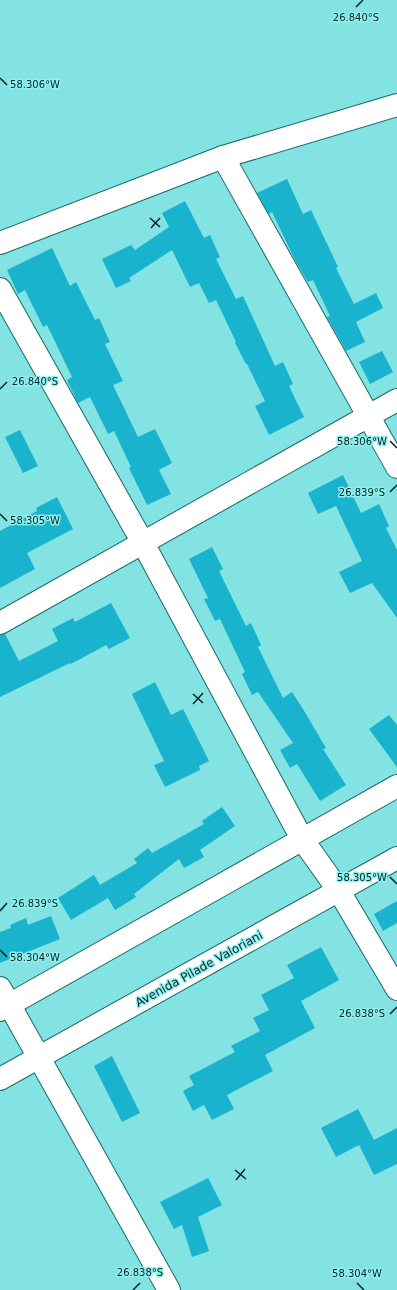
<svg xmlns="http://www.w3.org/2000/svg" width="397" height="1290" font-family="'DejaVu Sans',sans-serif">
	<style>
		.building { fill: #1ab3cd }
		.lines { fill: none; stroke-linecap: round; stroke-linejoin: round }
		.street-casing { stroke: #176968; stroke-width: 24 }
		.street { stroke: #fff; stroke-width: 22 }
		.ticks { fill: none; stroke: #042424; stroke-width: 1.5 }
		.labels { text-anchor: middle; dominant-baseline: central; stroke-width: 3; stroke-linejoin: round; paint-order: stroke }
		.street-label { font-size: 12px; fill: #042424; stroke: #8ff1ef }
		.ticks-label { font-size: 10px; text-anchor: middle; fill: #042424; stroke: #8ff1ef; stroke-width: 3; stroke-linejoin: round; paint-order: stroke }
	</style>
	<rect width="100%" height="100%" fill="#82e3e2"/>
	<g class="building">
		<path d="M 287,179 L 303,214 L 311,210 L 338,267 L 336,268 L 354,304 L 376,293 L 383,308 L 356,322 L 365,342 L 346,351 L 327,317 L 330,316 L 313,280 L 308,282 L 295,260 L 272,212 L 269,214 L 257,193 Z"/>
		<path d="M 185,201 L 204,238 L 210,235 L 220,257 L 216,259 L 236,299 L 243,296 L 275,366 L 283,362 L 293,384 L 289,386 L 304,417 L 269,435 L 255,406 L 265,401 L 247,364 L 246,364 L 235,343 L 236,342 L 216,300 L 209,303 L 199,283 L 190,287 L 172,250 L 129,278 L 131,281 L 116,288 L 102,259 L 131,245 L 135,250 L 169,227 L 162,213 Z"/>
		<path d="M 52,248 L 70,286 L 76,282 L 95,320 L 99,318 L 110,342 L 105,344 L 123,381 L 113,385 L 138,437 L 155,429 L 172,463 L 159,470 L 171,494 L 147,505 L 129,468 L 131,467 L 114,431 L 108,434 L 90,397 L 78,403 L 67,380 L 72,377 L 47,325 L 43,327 L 25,290 L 18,294 L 7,270 Z"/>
		<path d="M 382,351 L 393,372 L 370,384 L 359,362 Z"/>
		<path d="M 20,430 L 38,466 L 23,473 L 5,437 Z"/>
		<path d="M 343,475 L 361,513 L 379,504 L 389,526 L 386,528 L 397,550 L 397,618 L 372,583 L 350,593 L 339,572 L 362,561 L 336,506 L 318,514 L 308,493 Z"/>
		<path d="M 57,497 L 73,529 L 27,553 L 35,569 L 0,588 L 0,531 L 37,511 L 36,508 Z"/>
		<path d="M 212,547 L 223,569 L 219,571 L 246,626 L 251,623 L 261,645 L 258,647 L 283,698 L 292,692 L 303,709 L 326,748 L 323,749 L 346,785 L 320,801 L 297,764 L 290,768 L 280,750 L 293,743 L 258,692 L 252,695 L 242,674 L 245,672 L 220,619 L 215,621 L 204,599 L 208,598 L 189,559 Z"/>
		<path d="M 111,603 L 130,638 L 109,649 L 106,645 L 71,664 L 70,663 L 0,697 L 0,635 L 5,634 L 19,661 L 58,641 L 52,629 L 73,618 L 75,622 Z"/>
		<path d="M 155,682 L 171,715 L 183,709 L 209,761 L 199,766 L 200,770 L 165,787 L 154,765 L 164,761 L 132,694 Z"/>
		<path d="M 389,715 L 397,725 L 397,767 L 369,729 Z"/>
		<path d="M 222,807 L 235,826 L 200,850 L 204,857 L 184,868 L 179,859 L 134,894 L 136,897 L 115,910 L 100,885 L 137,863 L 134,859 L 148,848 L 152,853 L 204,824 L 202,821 Z"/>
		<path d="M 94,875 L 108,898 L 71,920 L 58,898 Z"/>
		<path d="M 397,901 L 397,923 L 383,931 L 374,914 Z"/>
		<path d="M 51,916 L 60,939 L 0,963 L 0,932 L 11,928 L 10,925 L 26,918 L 28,925 Z"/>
		<path d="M 321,947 L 339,980 L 301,1001 L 315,1028 L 265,1055 L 273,1071 L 227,1095 L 234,1109 L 212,1120 L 204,1105 L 193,1111 L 183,1091 L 194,1085 L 189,1076 L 235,1052 L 231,1046 L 260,1031 L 253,1018 L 269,1010 L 261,995 L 294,978 L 287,965 Z"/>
		<path d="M 112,1056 L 140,1113 L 122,1122 L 94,1066 Z"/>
		<path d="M 358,1109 L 374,1140 L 397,1128 L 397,1164 L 374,1175 L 359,1145 L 336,1157 L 321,1128 Z"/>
		<path d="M 208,1178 L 222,1205 L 198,1217 L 209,1251 L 192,1257 L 182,1225 L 174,1229 L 160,1202 Z"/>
	</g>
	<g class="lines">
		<defs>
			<g id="street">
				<path d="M 223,157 L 397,467"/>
				<path d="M 0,243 L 223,157 L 397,105"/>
				<path d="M 0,289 L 143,543 L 302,839 L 339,891 L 397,989"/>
				<path d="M 0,623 L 397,400"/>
				<path d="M 0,988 L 169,1290"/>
				<path d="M 0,1010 L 397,786"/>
				<path d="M 0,1079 L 397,858"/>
			</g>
		</defs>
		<use href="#street" class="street-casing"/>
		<use href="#street" class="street"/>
	</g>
	<path class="ticks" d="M 356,7 L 363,0M 0,78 L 7,85M 150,218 L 160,227M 151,228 L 160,218M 0,389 L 7,382M 390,441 L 397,448M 390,492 L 397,485M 0,514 L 7,521M 193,694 L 203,703M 193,704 L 203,693M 390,877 L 397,884M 0,911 L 7,903M 0,950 L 7,957M 390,1014 L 397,1007M 235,1170 L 246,1179M 236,1180 L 245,1169M 357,1283 L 364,1290M 133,1290 L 140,1283"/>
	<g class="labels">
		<g class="street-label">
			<text transform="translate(199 969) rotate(-29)">Avenida Pilade Valoriani</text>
		</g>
	</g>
	<g class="ticks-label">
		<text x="356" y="21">26.840°S</text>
		<text x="35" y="88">58.306°W</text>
		<text x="35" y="385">26.840°S</text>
		<text x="362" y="445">58.306°W</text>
		<text x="362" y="496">26.839°S</text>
		<text x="35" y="524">58.305°W</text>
		<text x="362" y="881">58.305°W</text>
		<text x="35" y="907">26.839°S</text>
		<text x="35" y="961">58.304°W</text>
		<text x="362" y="1017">26.838°S</text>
		<text x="140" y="1276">26.838°S</text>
		<text x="357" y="1277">58.304°W</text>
	</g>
</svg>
